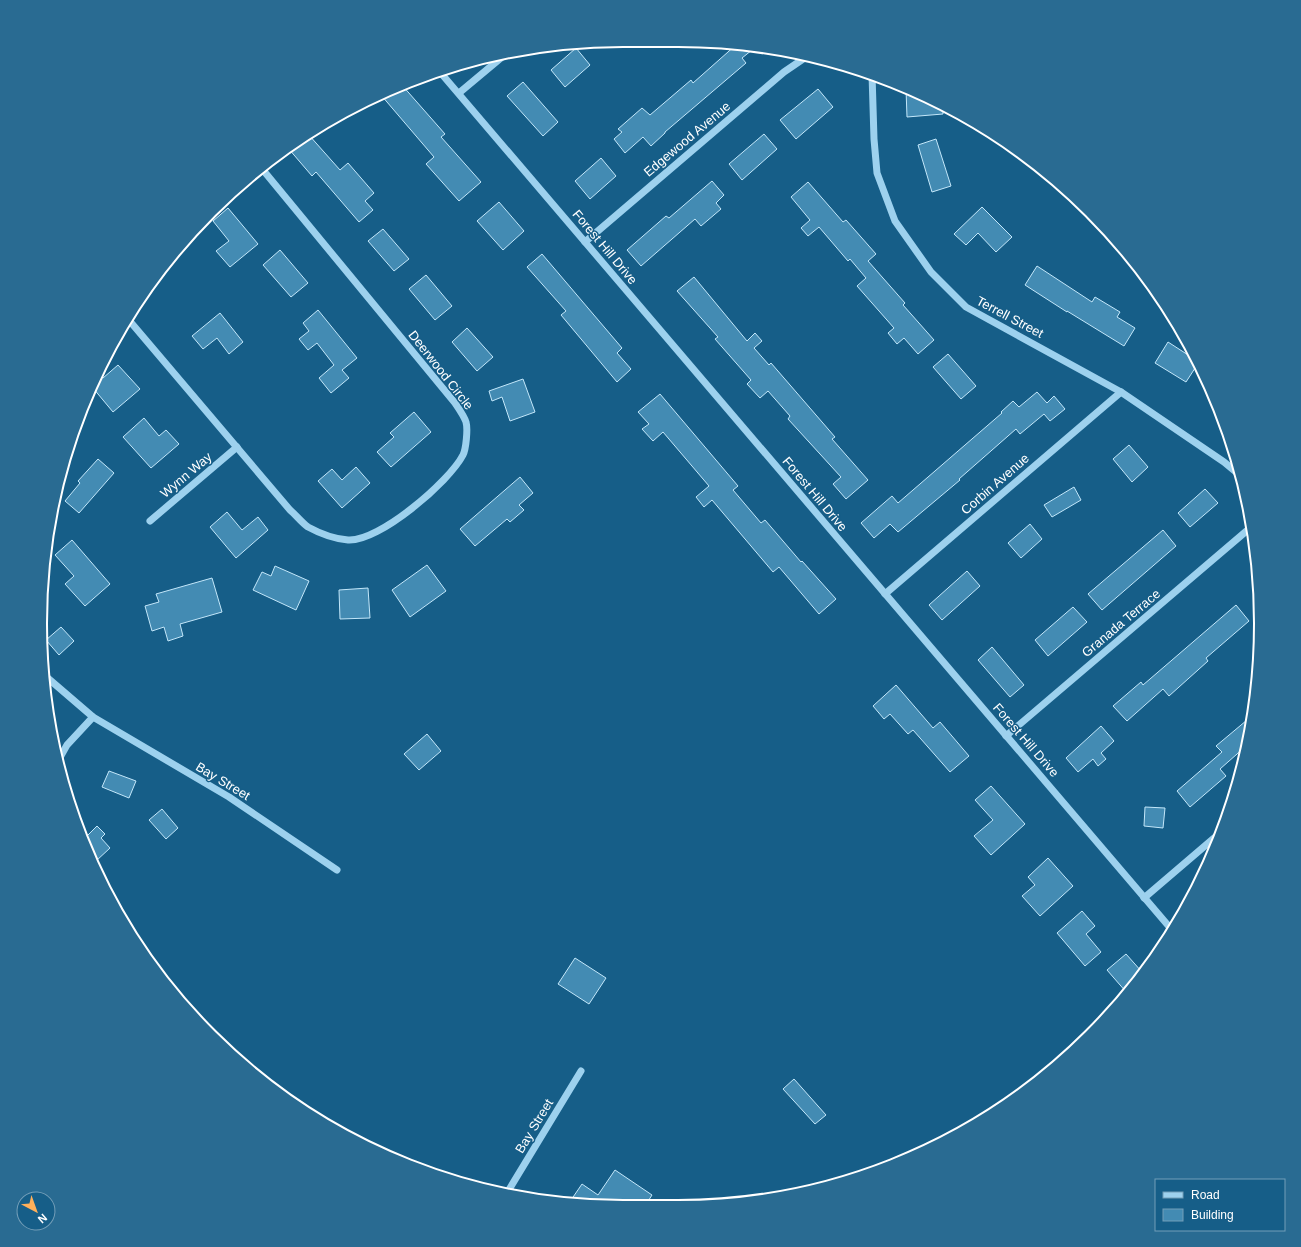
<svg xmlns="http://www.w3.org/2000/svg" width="1301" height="1247" font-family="Helvetica,sans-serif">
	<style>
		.building { fill: #438bb3; stroke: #c3e7fa }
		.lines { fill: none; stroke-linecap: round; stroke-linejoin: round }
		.minor { stroke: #9dd1ee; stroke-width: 7 }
		.labels { text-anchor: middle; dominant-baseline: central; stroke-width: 3; stroke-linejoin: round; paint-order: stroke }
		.street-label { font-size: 13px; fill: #fff; stroke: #165e88 }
		.rim { fill: none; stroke: #fff; stroke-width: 2 }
	</style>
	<rect width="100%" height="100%" fill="#165e88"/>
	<g class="building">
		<path d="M 737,44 L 757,46 L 742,58 L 746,63 L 665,132 L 665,133 L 651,146 L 643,137 L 625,153 L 614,139 L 622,132 L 618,129 L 642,108 L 650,115 L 691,80 L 693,83 Z"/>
		<path d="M 576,48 L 590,65 L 565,87 L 551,70 Z"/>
		<path d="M 523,82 L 558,122 L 543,136 L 507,96 Z"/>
		<path d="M 401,84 L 445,134 L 441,137 L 481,182 L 459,201 L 426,164 L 434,157 L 381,95 Z"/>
		<path d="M 818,89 L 833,107 L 796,139 L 780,120 Z"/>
		<path d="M 906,89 L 943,106 L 943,114 L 907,117 Z"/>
		<path d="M 308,134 L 340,170 L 348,163 L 374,193 L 365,201 L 373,210 L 359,222 L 316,172 L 312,176 L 288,148 L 299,138 Z"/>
		<path d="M 764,134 L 777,149 L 742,180 L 729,164 Z"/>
		<path d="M 936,139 L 951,186 L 932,192 L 918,145 Z"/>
		<path d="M 601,158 L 616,176 L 590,199 L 575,181 Z"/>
		<path d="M 712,181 L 724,195 L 716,203 L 721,209 L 701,226 L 695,219 L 641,266 L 627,250 L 666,216 L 669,218 Z"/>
		<path d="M 808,182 L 843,222 L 846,220 L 876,254 L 868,261 L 905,303 L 903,305 L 934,340 L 918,354 L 904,338 L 897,344 L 888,333 L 894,328 L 857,286 L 866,278 L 850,259 L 848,261 L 819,227 L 808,236 L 801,228 L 810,220 L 791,197 Z"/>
		<path d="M 499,202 L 524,231 L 503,250 L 477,221 Z"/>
		<path d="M 982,207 L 1012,237 L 996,252 L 978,233 L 966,245 L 954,234 Z"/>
		<path d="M 228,208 L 258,244 L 230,267 L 216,251 L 229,241 L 213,221 Z"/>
		<path d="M 383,229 L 409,259 L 394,271 L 368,241 Z"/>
		<path d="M 280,250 L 308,283 L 291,297 L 263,265 Z"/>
		<path d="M 542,254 L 622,348 L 617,353 L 631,369 L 617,382 L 561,315 L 566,311 L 527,267 Z"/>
		<path d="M 1037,266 L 1092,302 L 1095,297 L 1120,312 L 1117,317 L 1135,328 L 1124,346 L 1067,311 L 1067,312 L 1025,285 Z"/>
		<path d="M 426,275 L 452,306 L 435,320 L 409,289 Z"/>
		<path d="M 694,277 L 747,341 L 755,333 L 762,341 L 754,348 L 769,365 L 771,363 L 835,437 L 832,439 L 868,480 L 846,499 L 833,484 L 841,477 L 788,419 L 790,416 L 768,391 L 760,398 L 747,384 L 751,380 L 715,339 L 718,337 L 677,291 Z"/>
		<path d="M 318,310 L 357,358 L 342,370 L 349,378 L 331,393 L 319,378 L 334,365 L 317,343 L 308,350 L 299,339 L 309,331 L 303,323 Z"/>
		<path d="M 220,313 L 243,342 L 229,354 L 217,338 L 203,349 L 192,336 Z"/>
		<path d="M 467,328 L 493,357 L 477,371 L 452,342 Z"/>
		<path d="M 1168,342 L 1199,362 L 1186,382 L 1155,363 Z"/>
		<path d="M 948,354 L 976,386 L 961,399 L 933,367 Z"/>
		<path d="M 118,365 L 140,389 L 113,412 L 93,388 L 99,374 L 103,378 Z"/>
		<path d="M 523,379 L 535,412 L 510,421 L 502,397 L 492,401 L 489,391 Z"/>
		<path d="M 1037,392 L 1047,403 L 1054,396 L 1065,409 L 1050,421 L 1044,414 L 1020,434 L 1016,429 L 959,479 L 960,480 L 898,532 L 890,524 L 874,538 L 861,523 L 892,496 L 898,503 L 1002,413 L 1001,412 L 1013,401 L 1019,407 Z"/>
		<path d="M 660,394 L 738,486 L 733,490 L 761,523 L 765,520 L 801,562 L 802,561 L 836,599 L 819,614 L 779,567 L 773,572 L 712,500 L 704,507 L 696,497 L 709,486 L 663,432 L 653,441 L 642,429 L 649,424 L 638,412 Z"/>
		<path d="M 414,412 L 431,432 L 391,467 L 377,452 L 394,437 L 390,433 Z"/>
		<path d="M 144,418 L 159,436 L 166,430 L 179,444 L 151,468 L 123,437 Z"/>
		<path d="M 1129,445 L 1148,467 L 1132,482 L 1113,459 Z"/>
		<path d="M 98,459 L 114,473 L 79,513 L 65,501 L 80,483 L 78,481 Z"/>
		<path d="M 356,467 L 370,483 L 342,508 L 318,481 L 332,469 L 342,480 Z"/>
		<path d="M 520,477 L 533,493 L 519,505 L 524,510 L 510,522 L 507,519 L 475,546 L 460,529 Z"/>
		<path d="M 1074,487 L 1081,500 L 1052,517 L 1044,505 Z"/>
		<path d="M 1205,489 L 1218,503 L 1190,527 L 1178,513 Z"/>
		<path d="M 227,512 L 242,530 L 258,517 L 268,530 L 236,558 L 210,527 Z"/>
		<path d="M 1030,524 L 1042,539 L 1021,558 L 1008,543 Z"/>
		<path d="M 1163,530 L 1176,546 L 1102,610 L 1088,594 Z"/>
		<path d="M 72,540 L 110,584 L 85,606 L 65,584 L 74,576 L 55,555 Z"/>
		<path d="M 427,565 L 446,591 L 410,617 L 392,590 Z"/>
		<path d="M 275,566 L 309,581 L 296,610 L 253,590 L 262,572 L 271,576 Z"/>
		<path d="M 967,571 L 980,586 L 942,620 L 929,605 Z"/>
		<path d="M 212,578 L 222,612 L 180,624 L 183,636 L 168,641 L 164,627 L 152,631 L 145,606 L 159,602 L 156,594 Z"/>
		<path d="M 368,588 L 370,618 L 340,619 L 339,590 Z"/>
		<path d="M 1236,605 L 1249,621 L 1206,658 L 1208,661 L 1169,696 L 1163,689 L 1127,721 L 1113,706 L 1141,682 L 1143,685 Z"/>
		<path d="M 1073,607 L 1087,622 L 1048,656 L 1035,640 Z"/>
		<path d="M 61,627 L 74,641 L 59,655 L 46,640 Z"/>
		<path d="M 992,647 L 1024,685 L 1010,697 L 978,660 Z"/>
		<path d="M 896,685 L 933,728 L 940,722 L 969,756 L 950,772 L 913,730 L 908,734 L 890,714 L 884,719 L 873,706 Z"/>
		<path d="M 1253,715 L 1245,747 L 1220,769 L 1226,776 L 1190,807 L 1177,791 L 1222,752 L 1216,746 Z"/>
		<path d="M 1101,726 L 1114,741 L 1101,753 L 1106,759 L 1098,766 L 1093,759 L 1078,772 L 1066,758 Z"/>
		<path d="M 427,734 L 441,751 L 419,770 L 404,754 Z"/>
		<path d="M 109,771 L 136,781 L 129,798 L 102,787 Z"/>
		<path d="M 991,786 L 1025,824 L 991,855 L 974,836 L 993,820 L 975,800 Z"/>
		<path d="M 1145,807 L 1165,808 L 1163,828 L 1144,826 Z"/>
		<path d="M 162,809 L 178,828 L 166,839 L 149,820 Z"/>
		<path d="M 97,826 L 105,834 L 101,838 L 110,848 L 96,861 L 86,837 Z"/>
		<path d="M 1048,858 L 1073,886 L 1040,916 L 1022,896 L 1035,885 L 1028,877 Z"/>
		<path d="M 1082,911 L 1095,926 L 1086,934 L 1101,952 L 1085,966 L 1057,933 Z"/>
		<path d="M 1126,954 L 1142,972 L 1127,993 L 1107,970 Z"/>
		<path d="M 575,958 L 606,978 L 589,1004 L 558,984 Z"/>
		<path d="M 794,1079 L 826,1115 L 815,1124 L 783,1089 Z"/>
		<path d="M 615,1170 L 652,1195 L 645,1206 L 585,1206 L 569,1203 L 582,1184 L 598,1195 Z"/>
	</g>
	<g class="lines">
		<g class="minor">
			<path d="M 440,72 L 1172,930"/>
			<path d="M 872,74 L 874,139 L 877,173 L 895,221 L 931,272 L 966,307 L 1121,392 L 1224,462 L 1242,477"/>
			<path d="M 459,93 L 508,52"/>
			<path d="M 585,242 L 784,72 L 806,57"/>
			<path d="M 128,319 L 290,510 C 296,515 302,523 308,527 C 319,533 335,539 348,540 C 379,542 449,482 463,455 C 466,449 468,429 466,422 C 464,416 459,409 455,403 L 263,170"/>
			<path d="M 150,521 L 237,447"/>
			<path d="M 885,594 L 1121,392"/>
			<path d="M 43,674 L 93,717 L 229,797 L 337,870"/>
			<path d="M 1006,736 L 1250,528"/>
			<path d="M 58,761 L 67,745 L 93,717"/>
			<path d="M 1144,898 L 1220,833"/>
			<path d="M 507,1193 L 581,1071"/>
		</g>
	</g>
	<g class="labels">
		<g class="street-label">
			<text transform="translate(687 139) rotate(-40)">Edgewood Avenue</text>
			<text transform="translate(605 247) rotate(50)">Forest Hill Drive</text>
			<text transform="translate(1010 317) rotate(28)">Terrell Street</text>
			<text transform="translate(441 370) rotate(52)">Deerwood Circle</text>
			<text transform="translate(186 475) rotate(-40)">Wynn Way</text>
			<text transform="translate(995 484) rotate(-41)">Corbin Avenue</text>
			<text transform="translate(815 494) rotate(50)">Forest Hill Drive</text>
			<text transform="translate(1121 623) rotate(-40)">Granada Terrace</text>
			<text transform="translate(1026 740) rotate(49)">Forest Hill Drive</text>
			<text transform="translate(223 781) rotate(31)">Bay Street</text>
			<text transform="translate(534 1126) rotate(-59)">Bay Street</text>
		</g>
	</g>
	<path d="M0 0H1301V1247H0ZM623 47H678A576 576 0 0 1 1254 623V624A576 576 0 0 1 678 1200H623A576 576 0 0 1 47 624V623A576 576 0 0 1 623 47Z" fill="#296b92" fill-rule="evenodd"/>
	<path class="rim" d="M623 47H678A576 576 0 0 1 1254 623V624A576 576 0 0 1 678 1200H623A576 576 0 0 1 47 624V623A576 576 0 0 1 623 47Z"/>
	<rect x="1155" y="1179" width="130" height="52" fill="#165e88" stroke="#739eb8"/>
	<rect x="1163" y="1192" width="20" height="6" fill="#9dd1ee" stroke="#739eb8"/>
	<text x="1191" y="1199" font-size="12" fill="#ffffff">Road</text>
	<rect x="1163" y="1209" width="20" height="12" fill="#438bb3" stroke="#739eb8"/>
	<text x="1191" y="1219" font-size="12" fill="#ffffff">Building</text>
	<g transform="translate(36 1211) rotate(139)"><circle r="19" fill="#165e88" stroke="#739eb8"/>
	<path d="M0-3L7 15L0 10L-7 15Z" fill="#ffb05a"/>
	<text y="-6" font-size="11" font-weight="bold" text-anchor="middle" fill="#ffffff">N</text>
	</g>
</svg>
